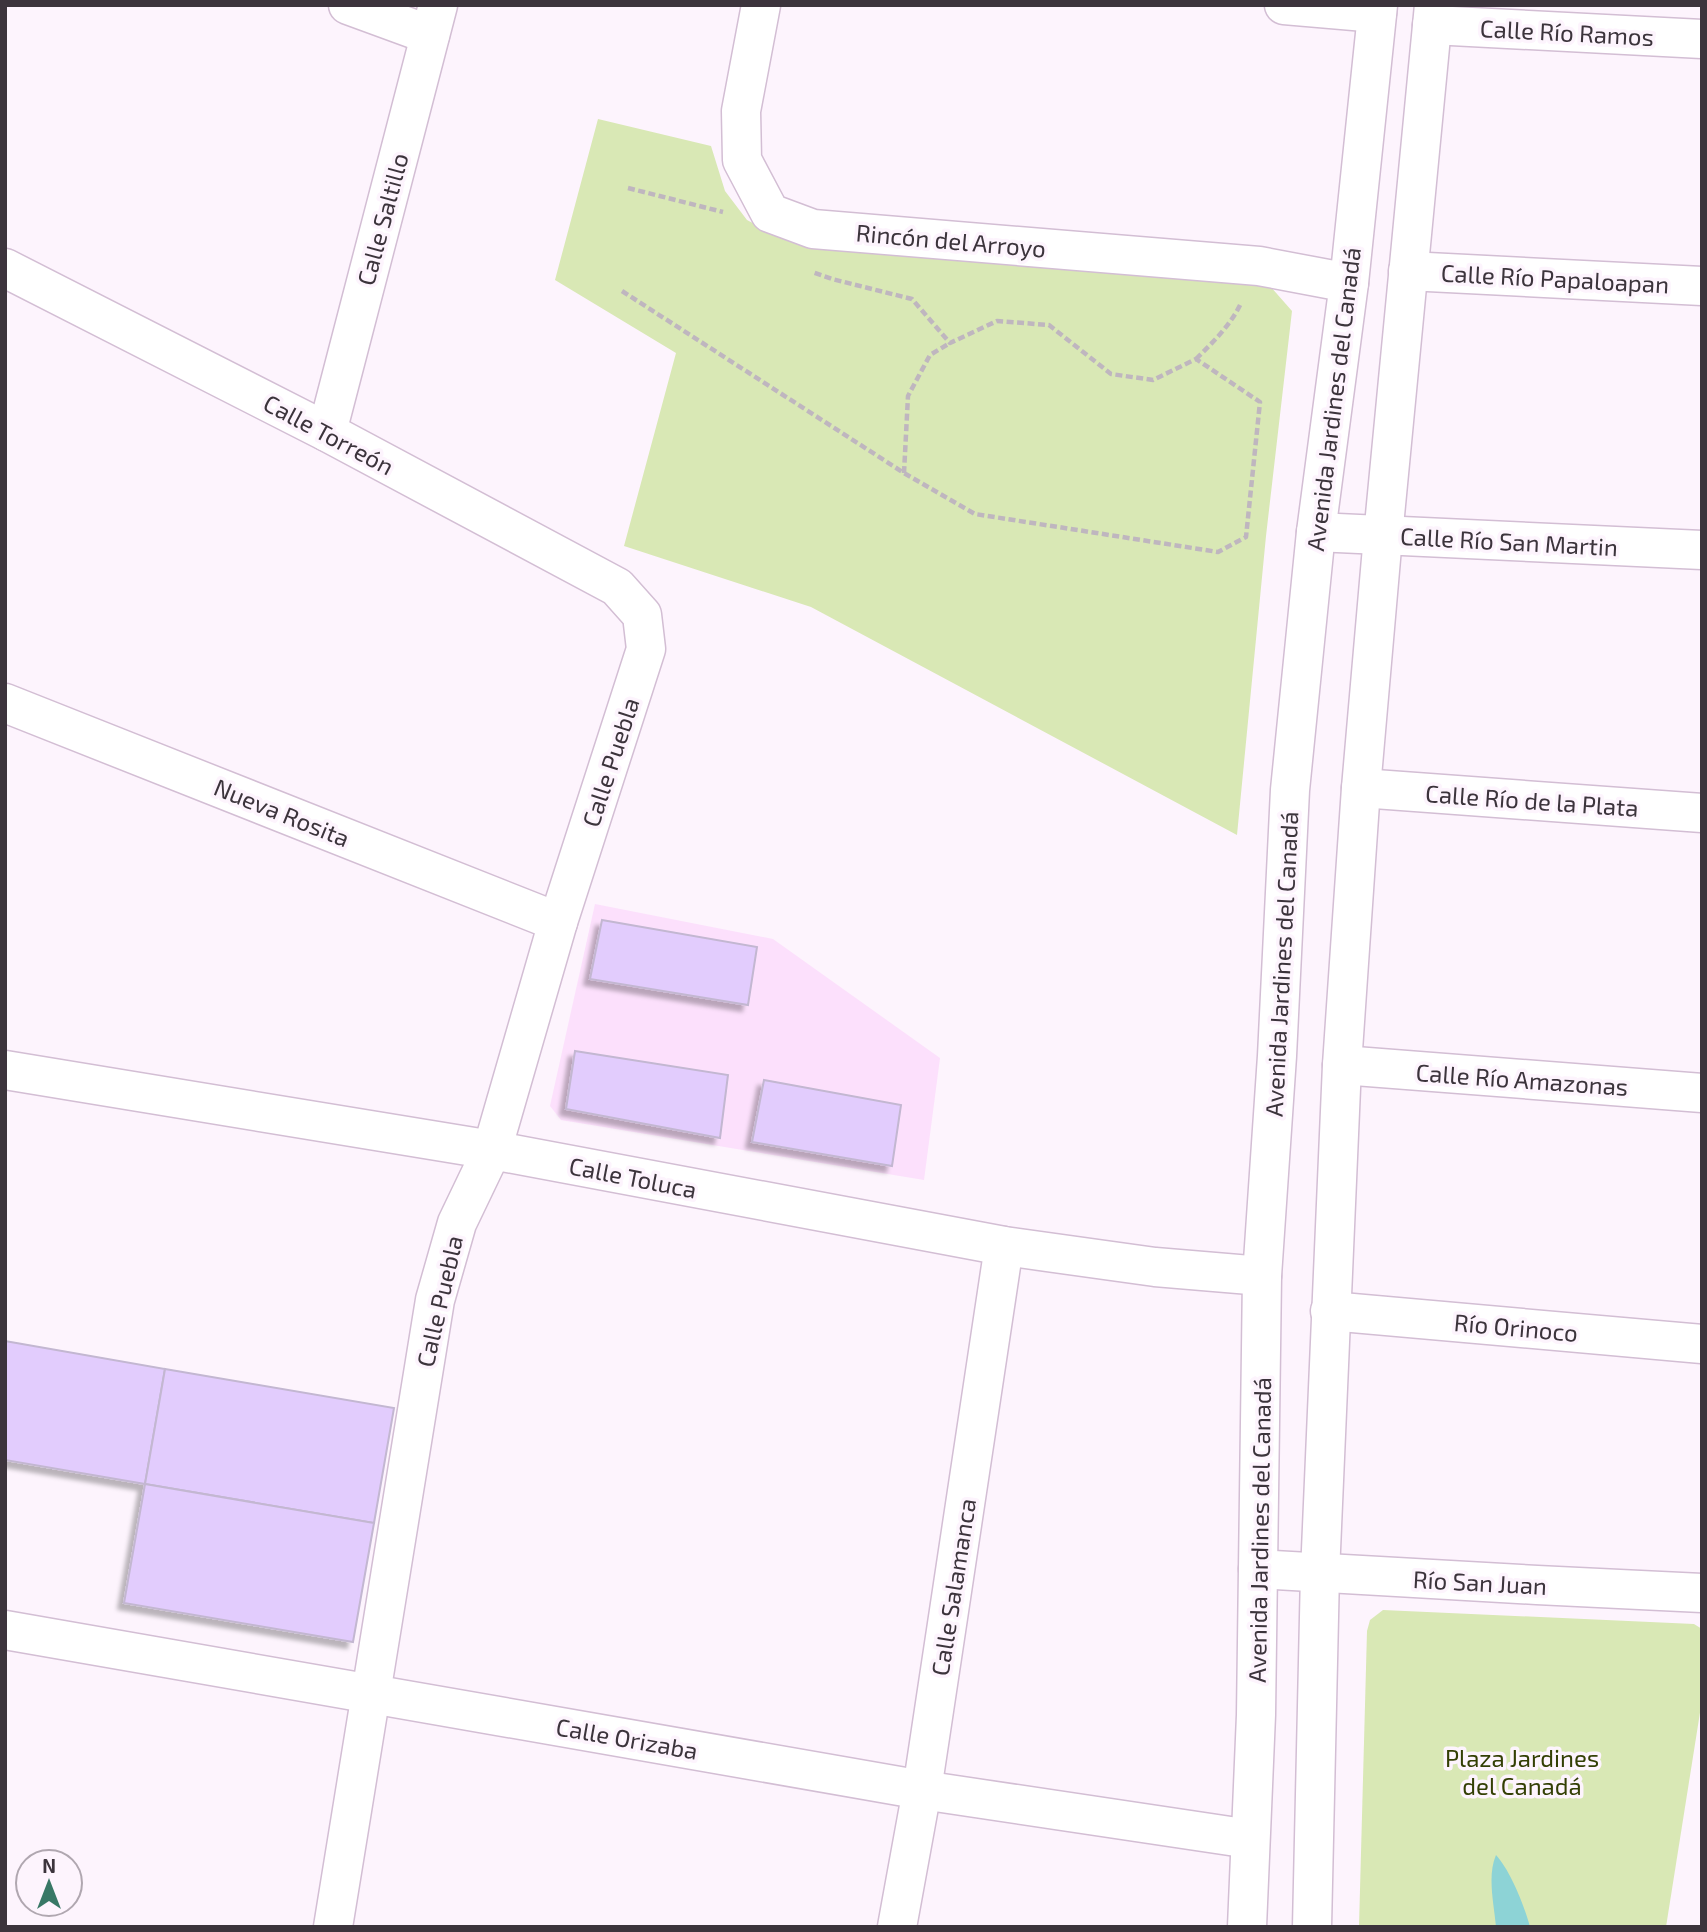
<svg xmlns="http://www.w3.org/2000/svg" width="1707" height="1932" font-family="'Exo 2',sans-serif">
	<style>
		.built { fill: #fce0fc }
		.green { fill: #d9e8b5 }
		.water { fill: #8dd3d6 }
		.building { fill: #e2ccfd; stroke: #c3b7d1; stroke-width: 2; filter: url(#shadow) }
		.lines { fill: none; stroke-linecap: round; stroke-linejoin: round }
		.minor-casing { stroke: #d3bed4; stroke-width: 41 }
		.tertiary-casing { stroke: #d3bed4; stroke-width: 41 }
		.path { stroke: #bfb6bf; stroke-width: 4.5; stroke-dasharray: 7 3.5; stroke-linecap: butt }
		.minor { stroke: #fff; stroke-width: 38 }
		.tertiary { stroke: #fff; stroke-width: 38 }
		.labels { text-anchor: middle; dominant-baseline: central; stroke-width: 7; stroke-linejoin: round; paint-order: stroke }
		.street-label { font-size: 24px; fill: #3c343c; stroke: #fdf4fd }
		.park-label { font-size: 24px; fill: #333f04; stroke: #fdf4fd }
	</style>
	<defs>
		<filter id="shadow"><feDropShadow dx="-6" dy="6" stdDeviation="2" flood-color="#0004"/></filter>
	</defs>
	<rect width="100%" height="100%" fill="#fdf4fd"/>
	<path class="built" d="M 595,904 L 773,939 L 940,1058 L 924,1180 L 561,1120 L 550,1106 Z"/>
	<g class="green">
		<path d="M 598,119 L 711,146 L 725,191 L 747,220 L 785,240 L 1270,286 L 1292,311 L 1266,536 L 1237,835 L 811,607 L 624,546 L 676,353 L 555,280 Z"/>
		<path d="M 1383,1610 L 1694,1624 L 1702,1629 L 1702,1700 L 1666,1927 L 1359,1927 L 1367,1631 L 1370,1620 Z"/>
	</g>
	<path class="water" d="M 1496,1855 C 1510,1870 1525,1907 1530,1927 L 1496,1927 C 1494,1904 1487,1876 1496,1855 Z"/>
	<g class="building">
		<path d="M 602,920 L 757,947 L 748,1005 L 590,979 Z"/>
		<path d="M 575,1051 L 728,1075 L 720,1138 L 566,1109 Z"/>
		<path d="M 764,1080 L 901,1105 L 892,1166 L 752,1142 Z"/>
		<path d="M 5,1341 L 165,1369 L 145,1484 L 5,1460 Z"/>
		<path d="M 165,1369 L 394,1408 L 374,1523 L 145,1484 Z"/>
		<path d="M 145,1484 L 374,1523 L 353,1642 L 124,1603 Z"/>
	</g>
	<g class="lines">
		<defs>
			<g id="minor">
				<path d="M 348,5 L 430,35"/>
				<path d="M 761,5 L 741,111 L 742,160 L 770,213 L 813,229 L 1259,266 L 1349,283"/>
				<path d="M 1284,5 L 1377,13"/>
				<path d="M 1432,25 L 1702,39"/>
				<path d="M 5,268 L 327,432 L 617,587 L 642,615 L 646,649 L 558,922 L 492,1150 L 457,1223 L 435,1300 L 333,1927"/>
				<path d="M 1408,271 L 1702,286"/>
				<path d="M 327,432 L 438,5"/>
				<path d="M 1316,532 L 1702,550"/>
				<path d="M 5,703 L 558,922"/>
				<path d="M 1361,788 L 1702,813"/>
				<path d="M 1342,1065 L 1702,1093"/>
				<path d="M 5,1070 L 492,1150 L 1004,1246 L 1155,1267 L 1262,1276"/>
				<path d="M 1330,1311 L 1702,1344"/>
				<path d="M 1258,1569 L 1537,1585 L 1702,1593"/>
				<path d="M 5,1630 L 922,1790 L 1250,1839"/>
				<path d="M 897,1927 L 922,1790 L 1004,1246"/>
			</g>
			<g id="tertiary">
				<path d="M 1247,1927 L 1256,1715 L 1262,1276 L 1277,1056 L 1290,790 L 1316,532 L 1349,283 L 1378,5"/>
				<path d="M 1312,1927 L 1320,1573 L 1342,1065 L 1361,788 L 1383,536 L 1434,5"/>
			</g>
		</defs>
		<use href="#minor" class="minor-casing"/>
		<use href="#tertiary" class="tertiary-casing"/>
		<g class="path">
			<path d="M 628,188 L 723,212"/>
			<path d="M 622,291 L 904,473 L 975,514 L 1218,552 L 1246,537 L 1260,402 L 1196,359 L 1153,380 L 1111,374 L 1049,325 L 997,321 L 950,343 L 912,299 L 832,279 L 812,272"/>
			<path d="M 1196,359 C 1213,342 1231,325 1241,303"/>
			<path d="M 904,473 L 908,396 L 930,355 L 950,343"/>
		</g>
		<use href="#minor" class="minor"/>
		<use href="#tertiary" class="tertiary"/>
	</g>
	<g class="labels">
		<g class="street-label">
			<text transform="translate(1567 32) rotate(3)">Calle Río Ramos</text>
			<text transform="translate(382 219) rotate(-75)">Calle Saltillo</text>
			<text transform="translate(951 240) rotate(5)">Rincón del Arroyo</text>
			<text transform="translate(1555 278) rotate(3)">Calle Río Papaloapan</text>
			<text transform="translate(1333 399) rotate(-83)">Avenida Jardines del Canadá</text>
			<text transform="translate(329 434) rotate(28)">Calle Torreón</text>
			<text transform="translate(1509 541) rotate(3)">Calle Río San Martin</text>
			<text transform="translate(610 762) rotate(-72)">Calle Puebla</text>
			<text transform="translate(1532 800) rotate(4)">Calle Río de la Plata</text>
			<text transform="translate(282 812) rotate(22)">Nueva Rosita</text>
			<text transform="translate(1281 964) rotate(-87)">Avenida Jardines del Canadá</text>
			<text transform="translate(1522 1079) rotate(4)">Calle Río Amazonas</text>
			<text transform="translate(633 1177) rotate(11)">Calle Toluca</text>
			<text transform="translate(439 1301) rotate(-77)">Calle Puebla</text>
			<text transform="translate(1516 1327) rotate(5)">Río Orinoco</text>
			<text transform="translate(1259 1530) rotate(-89)">Avenida Jardines del Canadá</text>
			<text transform="translate(1480 1582) rotate(3)">Río San Juan</text>
			<text transform="translate(953 1587) rotate(-81)">Calle Salamanca</text>
			<text transform="translate(627 1738) rotate(10)">Calle Orizaba</text>
		</g>
		<g class="park-label">
			<text x="1522" y="1757">Plaza Jardines<tspan x="1522" dy="28">del Canadá</tspan></text>
		</g>
	</g>
	<rect width="1707" height="1932" fill="none" stroke="#3c343c" stroke-width="14"/>
	<g transform="translate(49 1883)"><circle r="33" fill="#fdf4fd" stroke="#b0a7b0" stroke-width="2"/>
	<path d="M0-5L12 26L0 18L-12 26Z" fill="#387866"/>
	<text y="-10" font-size="19" font-weight="bold" text-anchor="middle" fill="#3c343c">N</text>
	</g>
</svg>
